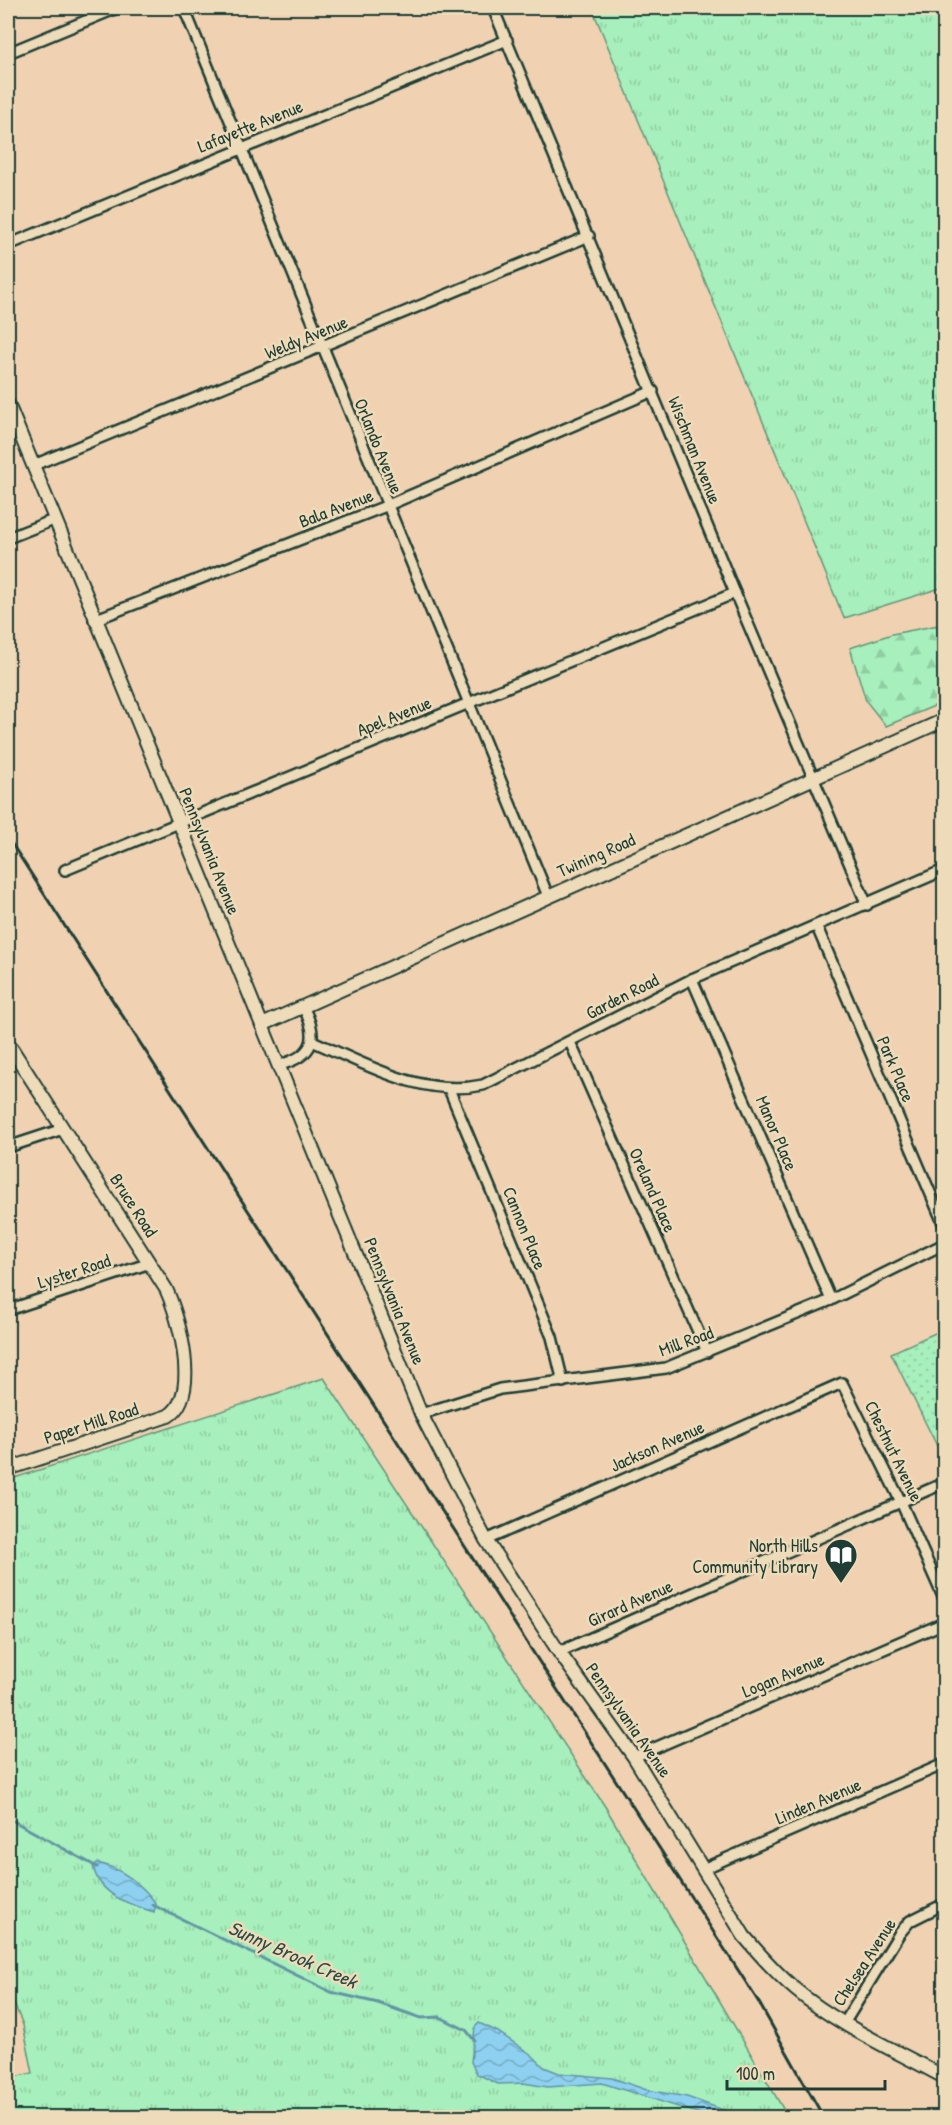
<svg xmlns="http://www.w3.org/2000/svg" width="952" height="2125" font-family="'Patrick Hand',sans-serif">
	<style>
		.grass { fill: url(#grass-tufts); stroke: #639678; stroke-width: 1.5 }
		.forest { fill: url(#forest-firs); stroke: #639678; stroke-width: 1.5 }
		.park { fill: url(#park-dots); stroke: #639678; stroke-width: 1.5 }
		.water { fill: url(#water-waves); stroke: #6295a5; stroke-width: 1.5 }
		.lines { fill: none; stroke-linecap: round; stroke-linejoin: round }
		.stream { stroke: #6295a5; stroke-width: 3 }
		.street-casing { stroke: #1f3d34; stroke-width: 14 }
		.secondary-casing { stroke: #1f3d34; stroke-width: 16 }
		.street { stroke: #eedbb9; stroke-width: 9 }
		.secondary { stroke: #eedbb9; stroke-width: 12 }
		.rail { stroke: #1f3d34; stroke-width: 3 }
		.labels { text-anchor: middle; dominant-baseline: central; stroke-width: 5; stroke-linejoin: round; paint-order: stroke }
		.street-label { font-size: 18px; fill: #1f3d34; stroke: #eedbb9 }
		.poi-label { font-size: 18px; fill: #1f3d34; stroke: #eedbb9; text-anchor: end }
		.water-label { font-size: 20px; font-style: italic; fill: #2a4c47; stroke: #eedbb9 }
	</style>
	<defs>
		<pattern id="grass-tufts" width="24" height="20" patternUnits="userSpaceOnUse" patternTransform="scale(1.5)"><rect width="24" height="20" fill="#a7efbc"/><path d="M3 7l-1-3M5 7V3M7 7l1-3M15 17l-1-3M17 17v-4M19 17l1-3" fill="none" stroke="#8fcea2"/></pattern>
		<pattern id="forest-firs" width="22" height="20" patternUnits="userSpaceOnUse" patternTransform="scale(1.5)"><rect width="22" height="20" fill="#a7efbc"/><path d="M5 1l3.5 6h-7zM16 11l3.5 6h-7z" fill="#8fcea2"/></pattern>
		<pattern id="park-dots" width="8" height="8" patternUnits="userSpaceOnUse" patternTransform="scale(1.5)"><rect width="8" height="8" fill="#a7efbc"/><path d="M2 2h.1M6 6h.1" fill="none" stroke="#8fcea2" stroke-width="1.8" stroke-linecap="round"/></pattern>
		<pattern id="water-waves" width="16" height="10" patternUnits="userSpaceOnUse" patternTransform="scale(1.5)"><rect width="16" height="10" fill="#8ed0f0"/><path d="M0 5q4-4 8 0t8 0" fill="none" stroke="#73aac3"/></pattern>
	</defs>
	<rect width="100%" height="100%" fill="#f0d2b3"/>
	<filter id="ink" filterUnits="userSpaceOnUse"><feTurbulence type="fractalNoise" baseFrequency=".0167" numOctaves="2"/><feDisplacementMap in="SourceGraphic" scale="12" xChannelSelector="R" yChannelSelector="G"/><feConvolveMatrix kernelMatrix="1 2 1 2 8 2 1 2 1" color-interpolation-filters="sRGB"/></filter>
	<g filter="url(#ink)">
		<g class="grass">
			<path d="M 592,8 L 944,8 L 944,587 L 844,618 Z"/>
			<path d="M 324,1378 L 606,1808 L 788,2117 L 8,2117 L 8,2078 L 33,2073 L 23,2025 L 8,1989 L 8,1480 Z"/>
		</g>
		<path class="forest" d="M 944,624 L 944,702 L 886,726 L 866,701 L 850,648 L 892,634 Z"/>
		<path class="park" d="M 944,1329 L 944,1458 L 943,1458 L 891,1353 Z"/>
		<g class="water">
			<path d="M 97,1863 C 120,1867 143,1885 156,1904 L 154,1912 C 128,1904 99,1895 93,1866 Z"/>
			<path d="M 479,2023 L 498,2032 L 532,2055 L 544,2067 L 559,2073 L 612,2078 L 647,2090 L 687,2097 L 743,2117 L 710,2117 L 602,2083 L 548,2087 L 523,2083 L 498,2084 L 477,2074 L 471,2062 L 475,2027 Z"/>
		</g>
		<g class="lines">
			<g class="stream">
				<path d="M 8,1818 L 97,1867"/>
				<path d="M 153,1905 L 331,1992 L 378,2003 L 421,2018 L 440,2017 L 466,2030 L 474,2040"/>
			</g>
			<defs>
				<g id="street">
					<path d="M 184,8 L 548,896"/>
					<path d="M 493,8 L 735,593 L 867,905"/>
					<path d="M 8,53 L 117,8"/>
					<path d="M 8,245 L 507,40"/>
					<path d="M 34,465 L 589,236"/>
					<path d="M 8,538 L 56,519"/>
					<path d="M 94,620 L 386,506 L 653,391"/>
					<path d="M 65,870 L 735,593"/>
					<path d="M 817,927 L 944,1225"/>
					<path d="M 692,979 L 831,1300"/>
					<path d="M 312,1041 C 366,1064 422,1098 483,1085 L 692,979 L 944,870"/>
					<path d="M 570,1042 L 707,1352"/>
					<path d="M 279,1065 C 314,1056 320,1038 303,1007"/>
					<path d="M 449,1089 L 552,1337 L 563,1382"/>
					<path d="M 8,1147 L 63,1129"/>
					<path d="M 8,1310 L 150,1263"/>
					<path d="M 421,1414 L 500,1389 L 666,1368 L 831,1300 L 944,1244"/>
					<path d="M 486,1540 L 842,1383 L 901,1502 L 944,1599"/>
					<path d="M 559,1652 L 944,1483"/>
					<path d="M 634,1757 L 944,1623"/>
					<path d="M 705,1868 L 944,1764"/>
					<path d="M 845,2022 L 899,1934 L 910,1921 L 944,1904"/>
				</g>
				<g id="secondary">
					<path d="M 8,404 L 421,1414 L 486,1540 L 559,1652 L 634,1757 L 744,1936 C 760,1955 777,1974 796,1990 C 837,2025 897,2051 944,2077"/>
					<path d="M 262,1025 L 944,720"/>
					<path d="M 8,1043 L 166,1289 C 179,1317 201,1396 168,1416 L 8,1469"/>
				</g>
			</defs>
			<use href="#street" class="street-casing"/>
			<use href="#secondary" class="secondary-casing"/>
			<use href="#street" class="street"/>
			<use href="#secondary" class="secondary"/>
			<path class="rail" d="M 8,838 L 758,2001 L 824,2118"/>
		</g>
	</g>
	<defs>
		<symbol id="library-pin" viewBox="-11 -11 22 30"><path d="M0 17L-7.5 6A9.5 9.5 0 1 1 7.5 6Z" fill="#1f3d34" stroke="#eedbb9"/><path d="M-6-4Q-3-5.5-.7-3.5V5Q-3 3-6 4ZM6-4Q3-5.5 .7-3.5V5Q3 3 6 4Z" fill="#fff"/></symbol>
	</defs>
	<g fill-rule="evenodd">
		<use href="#library-pin" x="822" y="1536" width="38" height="52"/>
	</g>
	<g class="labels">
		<g class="street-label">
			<text transform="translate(250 126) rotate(-22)">Lafayette Avenue</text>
			<text transform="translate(306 337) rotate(-22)">Weldy Avenue</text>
			<text transform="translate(379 446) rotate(68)">Orlando Avenue</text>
			<text transform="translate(695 450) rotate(68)">Wischman Avenue</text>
			<text transform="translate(336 508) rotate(-21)">Bala Avenue</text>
			<text transform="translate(394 716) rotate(-22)">Apel Avenue</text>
			<text transform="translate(210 851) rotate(68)">Pennsylvania Avenue</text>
			<text transform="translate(596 855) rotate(-24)">Twining Road</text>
			<text transform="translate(622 996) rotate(-27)">Garden Road</text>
			<text transform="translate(896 1069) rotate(67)">Park Place</text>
			<text transform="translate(777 1133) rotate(67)">Manor Place</text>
			<text transform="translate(653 1190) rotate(66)">Oreland Place</text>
			<text transform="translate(134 1205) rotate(57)">Bruce Road</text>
			<text transform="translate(525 1228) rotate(68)">Cannon Place</text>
			<text transform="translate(74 1271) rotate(-18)">Lyster Road</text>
			<text transform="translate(395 1301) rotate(68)">Pennsylvania Avenue</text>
			<text transform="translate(686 1341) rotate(-20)">Mill Road</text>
			<text transform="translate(91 1423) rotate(-18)">Paper Mill Road</text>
			<text transform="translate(657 1446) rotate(-24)">Jackson Avenue</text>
			<text transform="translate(894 1451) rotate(64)">Chestnut Avenue</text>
			<text transform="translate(630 1603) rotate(-24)">Girard Avenue</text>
			<text transform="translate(783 1675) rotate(-23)">Logan Avenue</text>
			<text transform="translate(629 1720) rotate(55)">Pennsylvania Avenue</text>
			<text transform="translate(818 1801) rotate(-23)">Linden Avenue</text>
			<text transform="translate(864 1962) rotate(-57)">Chelsea Avenue</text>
		</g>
		<g class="poi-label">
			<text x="818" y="1545">North Hills<tspan x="818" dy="21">Community Library</tspan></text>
		</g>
		<g class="water-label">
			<text transform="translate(293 1954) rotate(24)">Sunny Brook Creek</text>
		</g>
	</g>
	<rect width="952" height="2125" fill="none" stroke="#eedbb9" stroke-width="30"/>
	<rect x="15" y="15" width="922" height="2095" fill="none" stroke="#1f3d34" stroke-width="2" filter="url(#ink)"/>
	<path d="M727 2080v9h158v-9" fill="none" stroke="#1f3d34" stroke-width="3"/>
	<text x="736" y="2080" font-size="18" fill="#1f3d34" stroke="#eedbb9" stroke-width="4.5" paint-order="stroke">100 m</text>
</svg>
